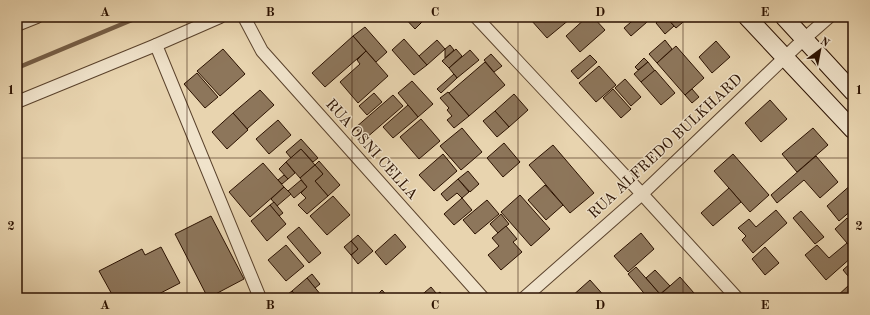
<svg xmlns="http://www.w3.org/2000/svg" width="870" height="315" font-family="'Old Standard TT',serif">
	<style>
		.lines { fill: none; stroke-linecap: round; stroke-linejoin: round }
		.stream { stroke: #765e46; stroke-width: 4.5 }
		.building { fill: #8d765b; stroke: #2b1100 }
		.street-casing { stroke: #5a422c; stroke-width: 14 }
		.secondary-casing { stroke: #2b1100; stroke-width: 19 }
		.street { stroke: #f0e3cb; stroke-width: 12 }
		.secondary { stroke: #f0e3cb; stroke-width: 17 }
		.grid { fill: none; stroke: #2b1100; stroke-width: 1; stroke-opacity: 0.55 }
		.labels { text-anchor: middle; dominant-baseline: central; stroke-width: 3; stroke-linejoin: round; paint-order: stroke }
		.street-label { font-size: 15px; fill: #2b1100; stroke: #f0e3cb }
		.neatline { fill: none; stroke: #2b1100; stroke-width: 1.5 }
		.grid-label { font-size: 13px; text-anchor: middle; font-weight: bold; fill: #2b1100 }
	</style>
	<rect width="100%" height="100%" fill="#e8d4af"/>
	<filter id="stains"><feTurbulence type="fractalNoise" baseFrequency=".005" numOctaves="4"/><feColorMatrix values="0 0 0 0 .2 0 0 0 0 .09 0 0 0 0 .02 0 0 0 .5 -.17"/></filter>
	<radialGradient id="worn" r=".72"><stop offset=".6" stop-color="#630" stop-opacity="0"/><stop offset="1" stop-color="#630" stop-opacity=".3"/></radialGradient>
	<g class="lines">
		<path class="stream" d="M 17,68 L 139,17"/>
	</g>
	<g class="building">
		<path d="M 404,17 L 419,17 L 423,21 L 415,29 Z"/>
		<path d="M 534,17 L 568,17 L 570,19 L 547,38 L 531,20 Z"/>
		<path d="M 587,17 L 593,17 L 605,30 L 580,52 L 566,36 Z"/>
		<path d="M 637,17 L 643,17 L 647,22 L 631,36 L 624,28 Z"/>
		<path d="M 662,17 L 666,17 L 674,26 L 665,34 L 656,23 Z"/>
		<path d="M 666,17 L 689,17 L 676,28 Z"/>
		<path d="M 365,27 L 387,52 L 376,62 L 353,36 Z"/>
		<path d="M 353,36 L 366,51 L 325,87 L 312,73 Z"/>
		<path d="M 404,39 L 427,65 L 414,75 L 392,50 Z"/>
		<path d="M 437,40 L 445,49 L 427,65 L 419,56 Z"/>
		<path d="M 665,40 L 672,49 L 657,63 L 649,54 Z"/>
		<path d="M 716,41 L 730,57 L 712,73 L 699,57 Z"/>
		<path d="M 450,45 L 454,50 L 445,58 L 445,49 Z"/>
		<path d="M 676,46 L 704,78 L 685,95 L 657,63 Z"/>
		<path d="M 223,49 L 245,74 L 220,96 L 197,71 Z"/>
		<path d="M 456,49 L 462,56 L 449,68 L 442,61 Z"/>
		<path d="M 470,50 L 479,60 L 457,78 L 449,68 Z"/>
		<path d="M 366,51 L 388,76 L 358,103 L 340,82 L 360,64 L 357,60 Z"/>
		<path d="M 491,54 L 502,66 L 494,72 L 484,60 Z"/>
		<path d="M 590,55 L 597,62 L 578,79 L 571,71 Z"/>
		<path d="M 644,58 L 648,62 L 638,70 L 635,67 Z"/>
		<path d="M 485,62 L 505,85 L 469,116 L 449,93 Z"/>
		<path d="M 648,62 L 655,71 L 641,82 L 634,74 Z"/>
		<path d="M 599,66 L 616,85 L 596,102 L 579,83 Z"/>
		<path d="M 655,70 L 675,93 L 661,105 L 641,82 Z"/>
		<path d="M 197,73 L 218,97 L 205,108 L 184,84 Z"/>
		<path d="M 454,74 L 457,78 L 441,93 L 437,89 Z"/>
		<path d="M 625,79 L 641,97 L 631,106 L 615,88 Z"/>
		<path d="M 412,81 L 433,104 L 418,117 L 398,93 Z"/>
		<path d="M 613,89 L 631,109 L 621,118 L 603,98 Z"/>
		<path d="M 692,89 L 699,97 L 692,103 L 685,95 Z"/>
		<path d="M 260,90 L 274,105 L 247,129 L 233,113 Z"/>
		<path d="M 448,92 L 469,116 L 454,128 L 447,120 L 452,116 L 447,110 L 449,108 L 440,98 Z"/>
		<path d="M 374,93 L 382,102 L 367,115 L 359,106 Z"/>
		<path d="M 514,94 L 528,110 L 509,127 L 495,111 Z"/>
		<path d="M 393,95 L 403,106 L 365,139 L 355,128 Z"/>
		<path d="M 770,100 L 787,119 L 761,142 L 745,123 Z"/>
		<path d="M 408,105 L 418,117 L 393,138 L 383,127 Z"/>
		<path d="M 495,111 L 509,127 L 497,137 L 483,121 Z"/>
		<path d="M 233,113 L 248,130 L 227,149 L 212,132 Z"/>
		<path d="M 421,119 L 440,141 L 419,159 L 400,137 Z"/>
		<path d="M 278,120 L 291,135 L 269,154 L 256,139 Z"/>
		<path d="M 462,128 L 482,152 L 461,170 L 440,146 Z"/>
		<path d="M 813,128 L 828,145 L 797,172 L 782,154 Z"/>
		<path d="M 301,139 L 318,158 L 313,162 L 301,149 L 291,158 L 286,152 Z"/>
		<path d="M 504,143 L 520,162 L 503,177 L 487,158 Z"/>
		<path d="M 553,145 L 594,193 L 570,213 L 529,165 Z"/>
		<path d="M 301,149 L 315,165 L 300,178 L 286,162 Z"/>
		<path d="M 443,154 L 457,171 L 434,191 L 419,175 Z"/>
		<path d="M 733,154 L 769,195 L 750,212 L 714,171 Z"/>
		<path d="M 816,156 L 838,182 L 820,198 L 804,180 L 777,203 L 771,195 Z"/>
		<path d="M 319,161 L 340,185 L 328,196 L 315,181 L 323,174 L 315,165 Z"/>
		<path d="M 286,162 L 295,173 L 288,179 L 279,169 Z"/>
		<path d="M 263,163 L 284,187 L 250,217 L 229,192 Z"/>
		<path d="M 315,165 L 323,174 L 315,181 L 328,196 L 307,214 L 298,205 L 306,198 L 301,193 L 307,187 L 300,178 Z"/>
		<path d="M 468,171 L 479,184 L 470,192 L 458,179 Z"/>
		<path d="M 284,175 L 288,179 L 282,184 L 278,180 Z"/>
		<path d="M 458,179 L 469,192 L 462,198 L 457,193 L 447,201 L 441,194 Z"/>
		<path d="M 301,180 L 307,187 L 294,198 L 288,191 Z"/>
		<path d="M 853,183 L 853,209 L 839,221 L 827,206 Z"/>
		<path d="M 545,185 L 563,205 L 546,220 L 528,200 Z"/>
		<path d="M 284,187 L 291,194 L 277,206 L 271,199 Z"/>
		<path d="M 729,188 L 741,202 L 713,226 L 701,213 Z"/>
		<path d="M 520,195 L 550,229 L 531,246 L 501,212 Z"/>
		<path d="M 333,196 L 350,215 L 327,235 L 310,216 Z"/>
		<path d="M 462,198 L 472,210 L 454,225 L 444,214 Z"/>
		<path d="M 487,200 L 499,214 L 475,234 L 463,220 Z"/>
		<path d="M 274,202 L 283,213 L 279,216 L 270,205 Z"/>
		<path d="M 270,205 L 286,224 L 267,241 L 251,221 Z"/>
		<path d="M 776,210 L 787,223 L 753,253 L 742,240 L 746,236 L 738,228 L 749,219 L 756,227 Z"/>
		<path d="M 801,211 L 824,237 L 815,244 L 793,218 Z"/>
		<path d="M 501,214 L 509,224 L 498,233 L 490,224 Z"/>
		<path d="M 211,216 L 244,279 L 208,298 L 175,234 Z"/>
		<path d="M 847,218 L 853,225 L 853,250 L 835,229 Z"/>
		<path d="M 506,226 L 517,239 L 513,242 L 522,252 L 501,270 L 488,255 L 499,246 L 492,238 Z"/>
		<path d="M 299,227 L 321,253 L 309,263 L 287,237 Z"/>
		<path d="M 641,233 L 654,249 L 628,272 L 614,256 Z"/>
		<path d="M 395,234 L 406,247 L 386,265 L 375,252 Z"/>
		<path d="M 358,235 L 373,251 L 358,264 L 351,255 L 358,249 L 351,241 Z"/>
		<path d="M 351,241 L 358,249 L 351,255 L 344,247 Z"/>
		<path d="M 847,243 L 853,250 L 853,256 L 826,280 L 805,255 L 817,245 L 829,258 Z"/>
		<path d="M 286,245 L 304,266 L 286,281 L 268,260 Z"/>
		<path d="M 161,247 L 180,283 L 151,298 L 114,298 L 99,271 L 142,249 L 145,255 Z"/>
		<path d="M 765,247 L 779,263 L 765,275 L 752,259 Z"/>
		<path d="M 853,261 L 853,282 L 843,270 Z"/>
		<path d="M 636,267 L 660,294 L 656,298 L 648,298 L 628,274 Z"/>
		<path d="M 655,270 L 670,286 L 660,294 L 646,278 Z"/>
		<path d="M 312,274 L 320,284 L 315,288 L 307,278 Z"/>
		<path d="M 680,277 L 694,293 L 688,298 L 667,298 L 662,293 Z"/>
		<path d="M 307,278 L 321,295 L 318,298 L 299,298 L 292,291 Z"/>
		<path d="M 590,280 L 606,298 L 571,298 L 571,297 Z"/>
		<path d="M 849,285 L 853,289 L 853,298 L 835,298 Z"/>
		<path d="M 431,287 L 436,293 L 431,298 L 418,298 Z"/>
		<path d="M 382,290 L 389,298 L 374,298 Z"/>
		<path d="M 292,291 L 299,298 L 292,298 L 288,294 Z"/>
		<path d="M 440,292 L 445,298 L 432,298 Z"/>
	</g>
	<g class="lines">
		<defs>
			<g id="street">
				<path d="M 244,17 L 262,51 L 483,298"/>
				<path d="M 476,17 L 642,194 L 737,298"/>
				<path d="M 17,25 L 37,17"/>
				<path d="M 156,45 L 260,298"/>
				<path d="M 17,102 L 156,45 L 220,17"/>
				<path d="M 524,298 L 642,194 L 804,39 L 829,17"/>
			</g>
			<g id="secondary">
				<path d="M 747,17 L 853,130"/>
				<path d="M 784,17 L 853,92"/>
			</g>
		</defs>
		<use href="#street" class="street-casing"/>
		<use href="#secondary" class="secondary-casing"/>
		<use href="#street" class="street"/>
		<use href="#secondary" class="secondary"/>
	</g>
	<path class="grid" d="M 187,17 L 187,298M 352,17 L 352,298M 518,17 L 518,298M 683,17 L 683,298M 17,158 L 853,158"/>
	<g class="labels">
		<g class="street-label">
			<text transform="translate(666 147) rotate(-43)">RUA ALFREDO BULKHARD</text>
			<text transform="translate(371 150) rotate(48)">RUA OSNI CELLA</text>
		</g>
	</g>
	<rect width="870" height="315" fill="none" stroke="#e8d4af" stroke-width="44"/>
	<g transform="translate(820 50) rotate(32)" stroke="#f0e3cb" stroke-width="3" paint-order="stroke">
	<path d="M0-3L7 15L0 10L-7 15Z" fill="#2b1100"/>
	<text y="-6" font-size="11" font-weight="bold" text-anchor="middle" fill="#2b1100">N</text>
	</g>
	<rect x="22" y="22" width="826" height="271" class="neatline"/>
	<g class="grid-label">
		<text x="105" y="16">A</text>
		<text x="270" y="16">B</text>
		<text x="435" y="16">C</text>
		<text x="600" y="16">D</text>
		<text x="765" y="16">E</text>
		<text x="11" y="94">1</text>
		<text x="859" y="94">1</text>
		<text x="11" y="230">2</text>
		<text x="859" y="230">2</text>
		<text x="105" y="309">A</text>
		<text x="270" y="309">B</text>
		<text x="435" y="309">C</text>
		<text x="600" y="309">D</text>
		<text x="765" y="309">E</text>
	</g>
	<rect width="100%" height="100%" filter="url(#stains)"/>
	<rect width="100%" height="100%" fill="url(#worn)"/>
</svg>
